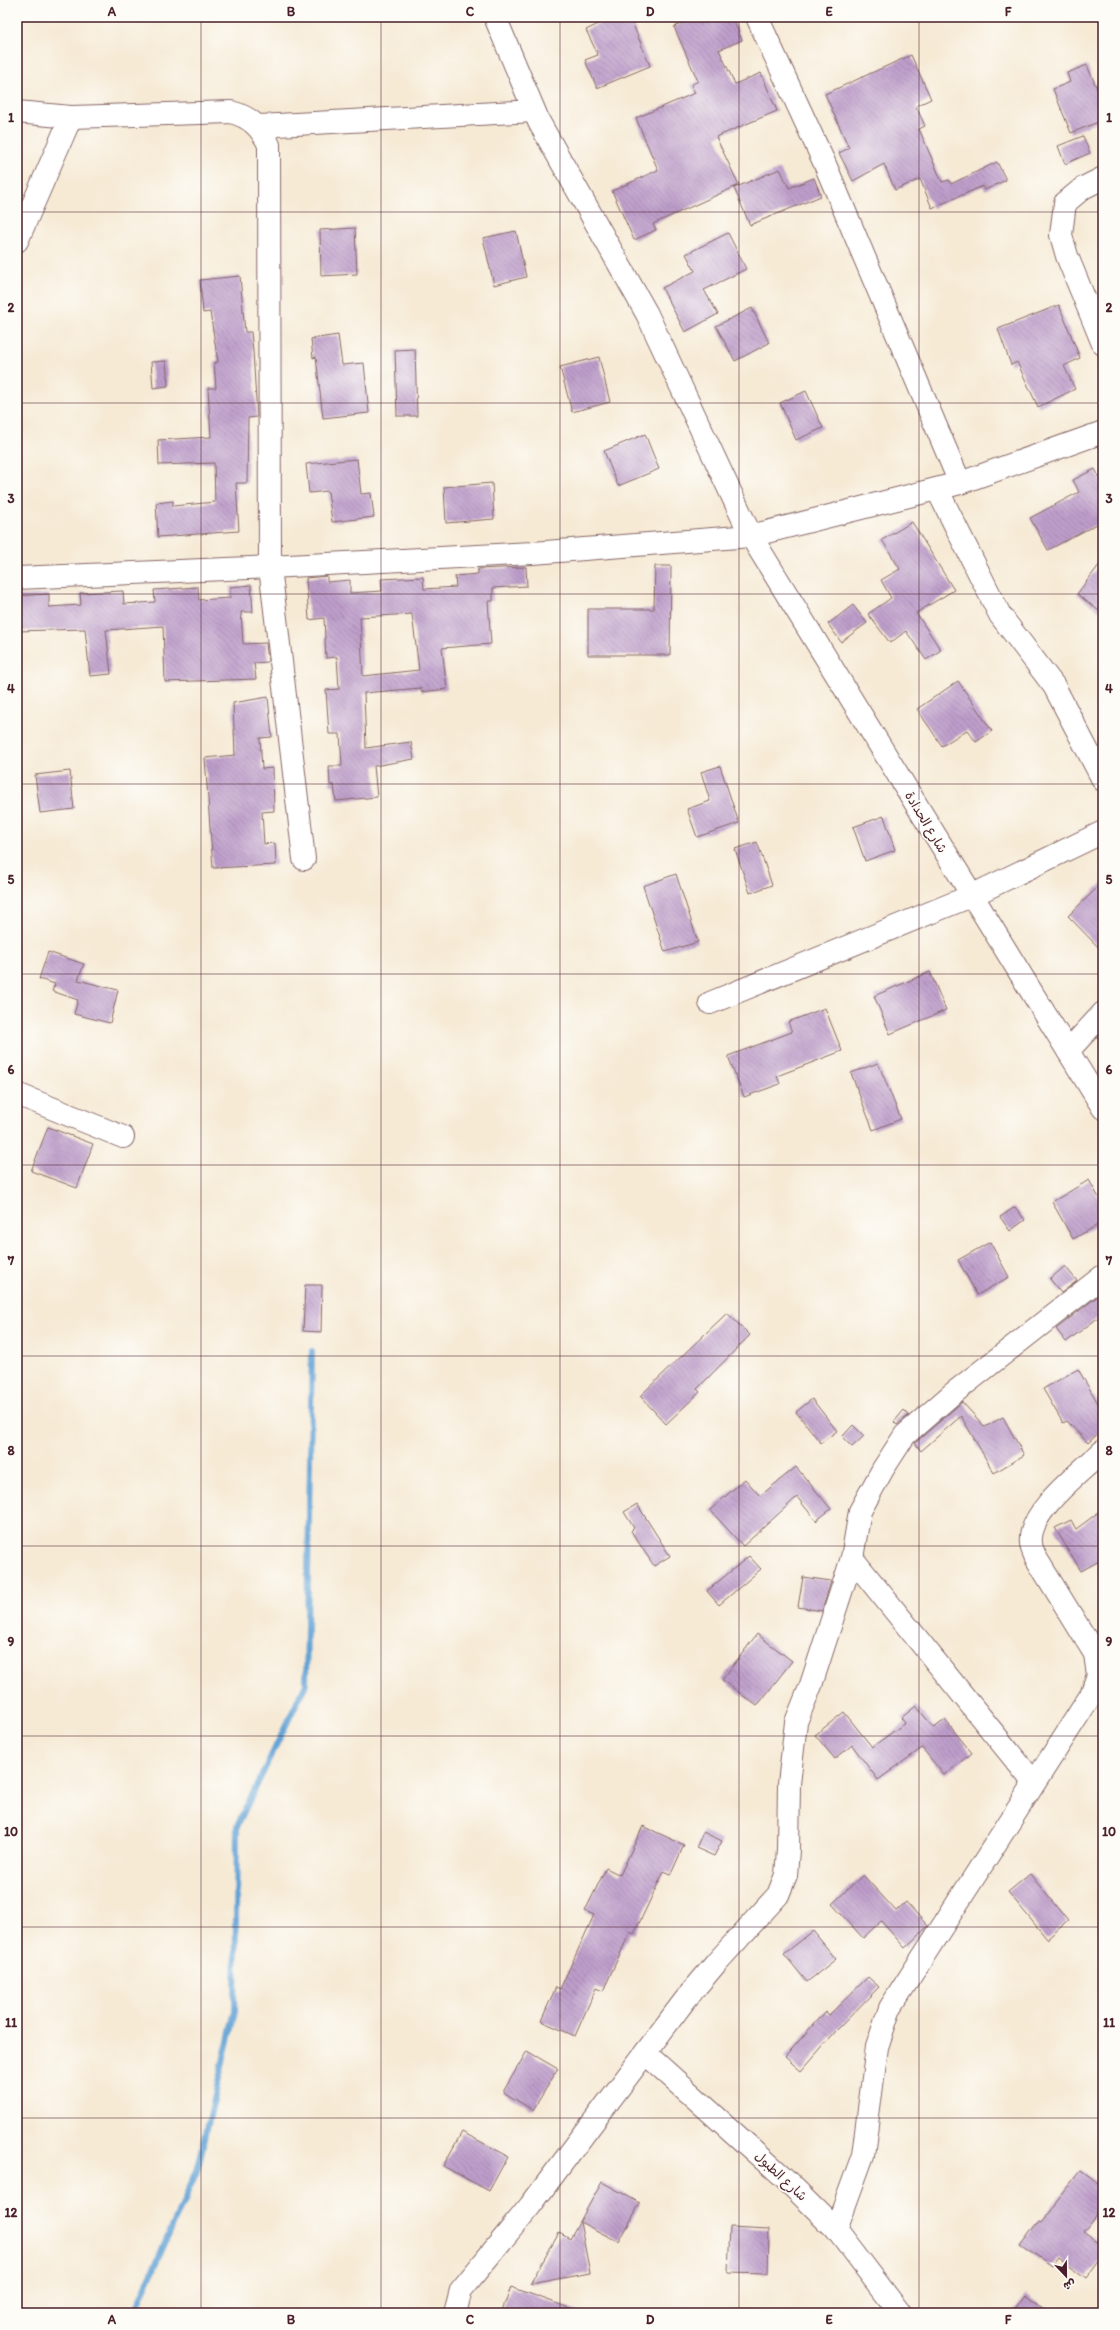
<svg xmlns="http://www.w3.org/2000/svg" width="1120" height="2330" font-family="Itim,'Playpen Sans Arabic',sans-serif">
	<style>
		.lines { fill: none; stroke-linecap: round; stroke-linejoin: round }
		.stream { stroke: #62a3d5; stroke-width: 6 }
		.building { fill: url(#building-back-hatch); fill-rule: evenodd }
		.minor-casing { stroke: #866666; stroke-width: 24 }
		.minor { stroke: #fff; stroke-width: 22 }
		.grid { fill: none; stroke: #4a1f2b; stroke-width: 1; stroke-opacity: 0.55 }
		.labels { text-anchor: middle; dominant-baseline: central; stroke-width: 3.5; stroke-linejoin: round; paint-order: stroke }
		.street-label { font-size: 13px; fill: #4a1f2b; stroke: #fdfcf7 }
		.neatline { fill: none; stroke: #4a1f2b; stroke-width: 1.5 }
		.grid-label { font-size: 13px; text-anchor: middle; font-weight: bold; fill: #4a1f2b }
	</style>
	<defs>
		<pattern id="building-back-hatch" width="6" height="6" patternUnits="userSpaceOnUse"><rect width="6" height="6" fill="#bd9dca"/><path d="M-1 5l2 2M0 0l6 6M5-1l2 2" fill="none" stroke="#9c7fa4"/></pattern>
	</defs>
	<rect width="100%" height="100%" fill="#fdfcf7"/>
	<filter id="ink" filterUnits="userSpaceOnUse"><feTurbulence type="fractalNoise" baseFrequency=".025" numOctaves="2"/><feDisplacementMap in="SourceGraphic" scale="8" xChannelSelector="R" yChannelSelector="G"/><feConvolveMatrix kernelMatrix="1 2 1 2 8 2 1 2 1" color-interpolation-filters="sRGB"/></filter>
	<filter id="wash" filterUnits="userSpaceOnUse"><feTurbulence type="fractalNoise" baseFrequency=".012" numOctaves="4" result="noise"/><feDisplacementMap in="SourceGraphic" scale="16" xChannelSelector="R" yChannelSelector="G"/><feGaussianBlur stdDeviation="0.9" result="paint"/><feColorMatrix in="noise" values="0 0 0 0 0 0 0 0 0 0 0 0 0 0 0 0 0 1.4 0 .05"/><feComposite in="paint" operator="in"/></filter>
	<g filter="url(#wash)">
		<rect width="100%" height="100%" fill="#f6ead5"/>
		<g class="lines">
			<path class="stream" d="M 134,2313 L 197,2171 L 235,2011 L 237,1826 L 306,1684 L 312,1351"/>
		</g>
		<g id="blocks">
			<g class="building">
				<path d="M 613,17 L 630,17 L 650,66 L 597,88 L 585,60 L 598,55 L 586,30 Z"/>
				<path d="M 696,17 L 732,17 L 742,40 L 719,50 L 735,84 L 761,73 L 777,111 L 716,137 L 739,185 L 653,224 L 656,230 L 634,240 L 612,191 L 658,170 L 636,118 L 695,93 L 691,85 L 698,81 L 674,27 Z"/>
				<path d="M 911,55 L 931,99 L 916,106 L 925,126 L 919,129 L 942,182 L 949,180 L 951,184 L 997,162 L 1006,180 L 985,190 L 983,186 L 932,208 L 920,179 L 895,190 L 884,164 L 853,181 L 839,153 L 849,148 L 825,94 Z"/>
				<path d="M 1087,65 L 1103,103 L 1103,120 L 1071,133 L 1053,89 L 1070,82 L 1067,73 Z"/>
				<path d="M 1083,136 L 1090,153 L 1065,164 L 1058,146 Z"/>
				<path d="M 780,169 L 789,188 L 814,178 L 821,196 L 750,225 L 734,188 Z"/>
				<path d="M 355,228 L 357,274 L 321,276 L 320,230 Z"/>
				<path d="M 516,231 L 526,277 L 494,285 L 483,238 Z"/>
				<path d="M 728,233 L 746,269 L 704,290 L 718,314 L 685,332 L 662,288 L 695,271 L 686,254 Z"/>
				<path d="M 240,276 L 245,332 L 251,332 L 253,351 L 257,417 L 248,418 L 247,483 L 236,483 L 239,531 L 158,537 L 156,503 L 173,501 L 173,506 L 215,502 L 214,463 L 159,465 L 158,440 L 211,437 L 208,388 L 216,388 L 214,362 L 218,362 L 210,312 L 203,313 L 200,280 Z"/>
				<path d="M 1059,305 L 1080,358 L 1064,366 L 1075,389 L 1038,407 L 1017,362 L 1011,365 L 998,329 Z"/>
				<path d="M 752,308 L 769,343 L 735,361 L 716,326 Z"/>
				<path d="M 338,335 L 342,365 L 364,363 L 369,413 L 323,418 L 316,357 L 313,358 L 311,339 Z"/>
				<path d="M 415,349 L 417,416 L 397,416 L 395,350 Z"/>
				<path d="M 599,357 L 610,402 L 572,412 L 560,367 Z"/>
				<path d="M 166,361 L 168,386 L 153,388 L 151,362 Z"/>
				<path d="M 806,391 L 823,428 L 796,440 L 780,403 Z"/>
				<path d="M 645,434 L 659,469 L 618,486 L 604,451 Z"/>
				<path d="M 357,459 L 361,494 L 371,493 L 374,517 L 332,522 L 328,491 L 309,493 L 306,464 Z"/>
				<path d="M 1095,469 L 1103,484 L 1103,521 L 1048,550 L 1030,518 L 1079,492 L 1073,480 Z"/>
				<path d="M 492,483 L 494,519 L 446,523 L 444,487 Z"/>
				<path d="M 912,522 L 954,590 L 916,613 L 941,650 L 926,660 L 906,631 L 890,643 L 868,614 L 891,598 L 881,580 L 900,569 L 882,540 Z"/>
				<path d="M 1103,560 L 1103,614 L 1077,594 Z"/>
				<path d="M 655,566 L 671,566 L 670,655 L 588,655 L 588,609 L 654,609 Z"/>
				<path d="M 526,567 L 527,586 L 493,588 L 493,601 L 488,601 L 491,644 L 442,648 L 447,689 L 421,692 L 421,688 L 364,693 L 366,748 L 411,742 L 414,759 L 374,766 L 377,797 L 336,801 L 334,785 L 330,785 L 329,766 L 342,766 L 340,734 L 329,734 L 326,690 L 339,689 L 337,657 L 326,658 L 324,618 L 309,620 L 306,578 L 327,576 L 327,582 L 350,580 L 350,593 L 382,591 L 381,579 L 423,577 L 424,589 L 456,587 L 455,576 L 478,574 L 478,569 ZM 412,614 L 419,670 L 363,676 L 360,617 Z"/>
				<path d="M 251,585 L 253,612 L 241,612 L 243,644 L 266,643 L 268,662 L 254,663 L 256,679 L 165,682 L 163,626 L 106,630 L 111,674 L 90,676 L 85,629 L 17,631 L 17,596 L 49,594 L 49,607 L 81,605 L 80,593 L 123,591 L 124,604 L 155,602 L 154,590 L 198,587 L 199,600 L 230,598 L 230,587 Z"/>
				<path d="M 853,605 L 867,623 L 841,642 L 828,624 Z"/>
				<path d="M 958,681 L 992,731 L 976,742 L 967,730 L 942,746 L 917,709 Z"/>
				<path d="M 268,697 L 272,737 L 260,738 L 262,769 L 273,768 L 274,811 L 262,812 L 264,844 L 275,843 L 276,865 L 213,868 L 205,758 L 235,755 L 233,703 Z"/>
				<path d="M 720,766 L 739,823 L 697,837 L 687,809 L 710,801 L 701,772 Z"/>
				<path d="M 70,771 L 74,809 L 40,813 L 35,775 Z"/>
				<path d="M 884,816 L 895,850 L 865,861 L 853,827 Z"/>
				<path d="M 757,842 L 772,885 L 750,893 L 735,849 Z"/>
				<path d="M 676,874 L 698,942 L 665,952 L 643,886 Z"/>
				<path d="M 1103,882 L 1103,952 L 1068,916 Z"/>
				<path d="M 48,952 L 84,964 L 78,980 L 118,990 L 110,1023 L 74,1014 L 78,1000 L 52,991 L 55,984 L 39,979 Z"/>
				<path d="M 930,972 L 946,1010 L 890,1034 L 874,996 Z"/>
				<path d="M 825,1008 L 842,1051 L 777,1076 L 780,1084 L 744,1097 L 728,1056 L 792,1032 L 788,1022 Z"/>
				<path d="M 878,1063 L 901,1119 L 873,1130 L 851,1073 Z"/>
				<path d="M 48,1127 L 93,1144 L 77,1188 L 31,1171 Z"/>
				<path d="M 1089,1180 L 1103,1205 L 1103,1222 L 1073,1239 L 1052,1202 Z"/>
				<path d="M 1015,1207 L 1025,1220 L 1010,1231 L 1000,1217 Z"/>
				<path d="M 990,1242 L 1009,1277 L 977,1295 L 958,1260 Z"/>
				<path d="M 1065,1266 L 1077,1281 L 1061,1293 L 1050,1279 Z"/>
				<path d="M 305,1285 L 322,1285 L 321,1332 L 303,1331 Z"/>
				<path d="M 1103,1292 L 1103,1314 L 1066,1342 L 1056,1329 Z"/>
				<path d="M 727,1313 L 750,1335 L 697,1389 L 700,1392 L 666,1424 L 640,1396 Z"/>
				<path d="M 1078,1369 L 1103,1412 L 1103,1429 L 1088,1443 L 1067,1421 L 1063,1423 L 1043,1389 Z"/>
				<path d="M 812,1399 L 837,1431 L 821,1443 L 796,1412 Z"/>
				<path d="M 962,1402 L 985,1427 L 1003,1417 L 1024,1455 L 994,1473 L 961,1416 L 921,1451 L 915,1443 Z"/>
				<path d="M 904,1410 L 909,1415 L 897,1425 L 894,1422 Z"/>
				<path d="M 853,1425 L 864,1436 L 852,1447 L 842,1437 Z"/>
				<path d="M 796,1467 L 831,1509 L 816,1521 L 797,1497 L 743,1546 L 710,1510 L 745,1479 L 760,1496 Z"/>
				<path d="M 637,1504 L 670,1556 L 654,1566 L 631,1531 L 634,1528 L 624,1512 Z"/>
				<path d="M 1103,1509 L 1103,1559 L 1081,1571 L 1055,1528 L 1071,1520 L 1076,1529 Z"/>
				<path d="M 749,1556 L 761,1569 L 719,1605 L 707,1591 Z"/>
				<path d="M 803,1577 L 831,1581 L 822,1611 L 798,1607 Z"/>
				<path d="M 757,1634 L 792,1661 L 757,1706 L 722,1680 Z"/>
				<path d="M 916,1706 L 934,1728 L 945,1720 L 972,1753 L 944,1775 L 922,1748 L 878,1780 L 852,1745 L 835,1759 L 815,1735 L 844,1712 L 872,1747 L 905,1723 L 901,1718 Z"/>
				<path d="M 643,1826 L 684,1845 L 671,1874 L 664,1871 L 634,1934 L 630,1932 L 603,1991 L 596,1988 L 575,2036 L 541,2021 L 556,1987 L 560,1989 L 594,1915 L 585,1911 L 606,1868 L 620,1875 Z"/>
				<path d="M 703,1832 L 722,1841 L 714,1856 L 696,1848 Z"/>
				<path d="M 1030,1874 L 1068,1921 L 1047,1939 L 1008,1892 Z"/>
				<path d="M 863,1875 L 896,1911 L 906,1902 L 928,1926 L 905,1948 L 881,1921 L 863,1938 L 832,1904 Z"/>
				<path d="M 813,1931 L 836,1959 L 807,1982 L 784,1954 Z"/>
				<path d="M 868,1977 L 879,1987 L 835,2032 L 801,2071 L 785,2057 L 825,2011 L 829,2015 Z"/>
				<path d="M 527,2051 L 558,2069 L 533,2110 L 503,2092 Z"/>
				<path d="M 462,2132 L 508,2156 L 489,2191 L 443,2166 Z"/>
				<path d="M 1081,2170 L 1103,2187 L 1103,2207 L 1083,2232 L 1103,2246 L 1103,2255 L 1086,2278 L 1059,2258 L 1052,2267 L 1020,2245 L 1039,2219 L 1041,2220 Z"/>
				<path d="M 602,2182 L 640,2203 L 619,2242 L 580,2222 L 590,2273 L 530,2284 L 559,2233 L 570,2239 Z"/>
				<path d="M 730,2227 L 769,2229 L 768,2274 L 728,2273 Z"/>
				<path d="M 511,2287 L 578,2311 L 578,2313 L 501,2313 Z"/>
				<path d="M 1026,2294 L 1052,2313 L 1012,2313 Z"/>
			</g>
		</g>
	</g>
	<g filter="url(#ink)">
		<use href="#blocks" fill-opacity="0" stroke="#866666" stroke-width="1"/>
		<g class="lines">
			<defs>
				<g id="minor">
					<path d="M 495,17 L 539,122 L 647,314 L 751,536 L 1103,1108"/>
					<path d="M 757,17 L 824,162 L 960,483"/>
					<path d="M 17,112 L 71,117 L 231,112 C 250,117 261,127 269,145 L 270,567 L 304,859"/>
					<path d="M 259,126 L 534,111"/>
					<path d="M 1103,178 L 1083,188 L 1065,203 L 1061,235 L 1067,256 L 1103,344"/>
					<path d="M 17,241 L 71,117"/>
					<path d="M 937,489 L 1000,615 L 1054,686 L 1103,780"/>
					<path d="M 17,578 L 270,567 L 533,553 L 751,536 L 960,483 L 1103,432"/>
					<path d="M 710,1003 L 971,896 L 1103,832"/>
					<path d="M 1068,1051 L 1103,1013"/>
					<path d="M 17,1094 L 123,1137"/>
					<path d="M 852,1558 L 1034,1783"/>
					<path d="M 645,2053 L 784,2178 L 836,2229 L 900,2313"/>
					<path d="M 836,2229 L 863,2155 L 877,2047 L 890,2008 L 1091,1695 L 1098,1675 L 1095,1654 L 1036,1558 C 1034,1553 1031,1548 1031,1543 C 1027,1512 1082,1471 1103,1451"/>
					<path d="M 455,2313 L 461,2290 L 530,2206 L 685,2000 L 717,1962 L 778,1895 L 786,1875 L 788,1850 L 789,1784 L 796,1722 L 811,1685 L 852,1558 L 860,1511 L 883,1469 L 905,1435 L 951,1395 L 1103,1276"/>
				</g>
			</defs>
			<use href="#minor" class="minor-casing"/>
			<use href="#minor" class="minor"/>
		</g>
	</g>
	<path class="grid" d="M 201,17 L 201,2313M 381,17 L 381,2313M 560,17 L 560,2313M 739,17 L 739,2313M 919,17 L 919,2313M 17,212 L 1103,212M 17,403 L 1103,403M 17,594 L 1103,594M 17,784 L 1103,784M 17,974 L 1103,974M 17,1165 L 1103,1165M 17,1356 L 1103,1356M 17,1546 L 1103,1546M 17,1736 L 1103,1736M 17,1927 L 1103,1927M 17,2118 L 1103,2118"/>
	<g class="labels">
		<g class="street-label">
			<text transform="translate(926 822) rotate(59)">شارع الحدادة</text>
			<text transform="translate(781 2176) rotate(43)">شارع الطبول</text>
		</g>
	</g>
	<rect width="1120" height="2330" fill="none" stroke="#fdfcf7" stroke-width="44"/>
	<g transform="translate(1066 2276) rotate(158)" stroke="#fdfcf7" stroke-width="3" paint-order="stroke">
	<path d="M0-3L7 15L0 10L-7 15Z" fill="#4a1f2b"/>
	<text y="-6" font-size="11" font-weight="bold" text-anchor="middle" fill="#4a1f2b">ش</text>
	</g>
	<rect x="22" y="22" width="1076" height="2286" class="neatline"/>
	<g class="grid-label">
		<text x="112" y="16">A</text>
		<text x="291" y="16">B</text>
		<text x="470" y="16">C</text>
		<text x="650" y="16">D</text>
		<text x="829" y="16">E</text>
		<text x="1008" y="16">F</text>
		<text x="11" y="122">1</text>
		<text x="1109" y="122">1</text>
		<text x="11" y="312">2</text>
		<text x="1109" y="312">2</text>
		<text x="11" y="503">3</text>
		<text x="1109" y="503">3</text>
		<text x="11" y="693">4</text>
		<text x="1109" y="693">4</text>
		<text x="11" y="884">5</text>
		<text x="1109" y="884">5</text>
		<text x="11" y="1074">6</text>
		<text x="1109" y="1074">6</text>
		<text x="11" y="1265">7</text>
		<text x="1109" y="1265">7</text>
		<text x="11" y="1455">8</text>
		<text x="1109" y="1455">8</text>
		<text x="11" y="1646">9</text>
		<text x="1109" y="1646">9</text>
		<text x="11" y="1836">10</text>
		<text x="1109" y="1836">10</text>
		<text x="11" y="2027">11</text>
		<text x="1109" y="2027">11</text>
		<text x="11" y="2217">12</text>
		<text x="1109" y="2217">12</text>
		<text x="112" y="2324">A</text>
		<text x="291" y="2324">B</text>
		<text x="470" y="2324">C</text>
		<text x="650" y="2324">D</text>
		<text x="829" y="2324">E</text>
		<text x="1008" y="2324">F</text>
	</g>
</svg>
